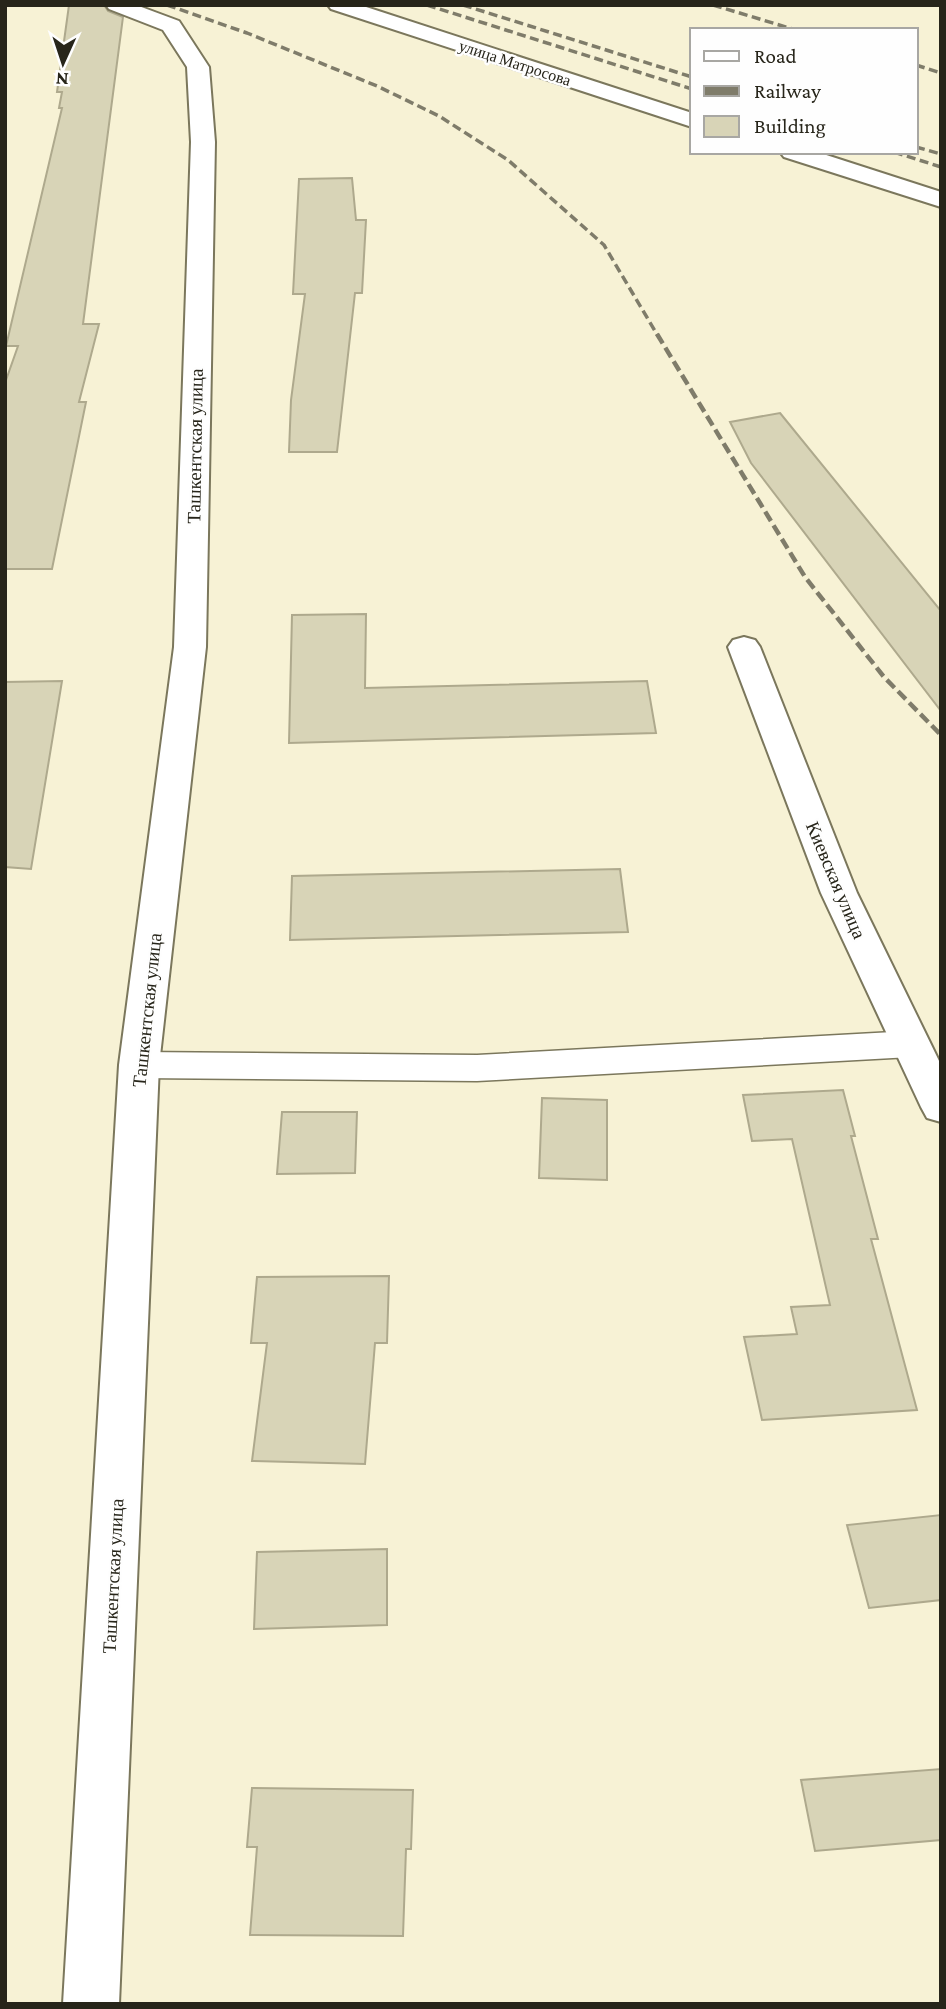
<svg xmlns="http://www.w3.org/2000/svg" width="946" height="2009" font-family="'Crimson Pro',serif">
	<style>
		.building { fill: #d8d4b7; stroke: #aea98d; stroke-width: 2 }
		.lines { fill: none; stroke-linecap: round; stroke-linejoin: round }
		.lane-casing { stroke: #7b775c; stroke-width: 3 }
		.street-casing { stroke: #7b775c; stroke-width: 4 }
		.secondary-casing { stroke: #7b775c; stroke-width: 4 }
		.lane { fill: #fff; fill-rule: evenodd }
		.street { fill: #fff; fill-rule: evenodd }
		.secondary { fill: #fff; fill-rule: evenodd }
		.rail-far1 { stroke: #7f7c6a; stroke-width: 3.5; stroke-dasharray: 9 4.5; stroke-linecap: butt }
		.rail { stroke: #7f7c6a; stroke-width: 4.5; stroke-dasharray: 11 5; stroke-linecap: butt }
		.labels { text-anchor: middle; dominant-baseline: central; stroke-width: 5; stroke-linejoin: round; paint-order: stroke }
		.far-street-label { font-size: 16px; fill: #27251a; stroke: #fefefe }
		.street-label { font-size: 19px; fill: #27251a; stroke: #fefefe }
	</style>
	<rect width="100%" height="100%" fill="#f7f2d5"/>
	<g class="building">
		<path d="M 69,5 L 104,5 L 108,11 L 123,17 L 83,324 L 99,324 L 79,402 L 86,402 L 52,569 L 5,569 L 5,383 L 18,346 L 6,346 L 62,108 L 59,108 L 62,92 L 57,92 Z"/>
		<path d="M 352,178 L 356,220 L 366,220 L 362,293 L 355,293 L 337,452 L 289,452 L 291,400 L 305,294 L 293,294 L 299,179 Z"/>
		<path d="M 780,413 L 941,611 L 941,711 L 751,463 L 730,422 Z"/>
		<path d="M 366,614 L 365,688 L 647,681 L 656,733 L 289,743 L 292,615 Z"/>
		<path d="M 62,681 L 31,869 L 5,867 L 5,682 Z"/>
		<path d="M 620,869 L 628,932 L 290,940 L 292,876 Z"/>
		<path d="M 843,1090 L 855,1136 L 851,1136 L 878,1239 L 871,1239 L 917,1410 L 762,1420 L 744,1337 L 797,1334 L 791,1307 L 830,1305 L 792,1139 L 752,1141 L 743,1095 Z"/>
		<path d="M 542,1098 L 607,1100 L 607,1180 L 539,1178 Z"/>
		<path d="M 282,1112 L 357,1112 L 355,1173 L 277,1174 Z"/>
		<path d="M 389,1276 L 387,1343 L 375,1343 L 365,1464 L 252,1461 L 267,1343 L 251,1343 L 257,1277 Z"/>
		<path d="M 941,1515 L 941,1600 L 869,1608 L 847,1525 Z"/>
		<path d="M 387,1549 L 387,1625 L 254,1629 L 257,1552 Z"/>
		<path d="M 941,1769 L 941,1840 L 815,1851 L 801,1780 Z"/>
		<path d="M 252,1788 L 413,1790 L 411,1849 L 406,1849 L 403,1936 L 250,1935 L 257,1847 L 247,1847 Z"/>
	</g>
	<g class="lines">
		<defs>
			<path id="lane" d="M 911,1031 L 924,1035 L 929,1044 L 924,1053 L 911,1057 L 477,1081 L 139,1078 L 126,1074 L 121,1065 L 126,1056 L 139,1052 L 477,1055 Z"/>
			<g id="street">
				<path d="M 106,5 L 136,5 L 179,21 L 209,67 L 215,142 L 206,647 L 159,1065 L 119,2004 L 63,2004 L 119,1065 L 174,647 L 191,142 L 187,67 L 163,30 L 109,9 Z"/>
				<path d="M 744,637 L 755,640 L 760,647 L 857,893 L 941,1065 L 941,1122 L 927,1118 L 921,1107 L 821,893 L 728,647 L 733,640 Z"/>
			</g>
			<g id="secondary">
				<path d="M 328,5 L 360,5 L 692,113 L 692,127 L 331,9 Z"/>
				<path d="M 780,152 L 817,152 L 941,192 L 941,207 L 784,157 Z"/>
			</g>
		</defs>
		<use href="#lane" class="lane-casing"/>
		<use href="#street" class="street-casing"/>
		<use href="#secondary" class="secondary-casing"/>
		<use href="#lane" class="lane"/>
		<use href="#street" class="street"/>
		<use href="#secondary" class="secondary"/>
		<g class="rail-far1">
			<path d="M 167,5 L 247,33 L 377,86 L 439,116 L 508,160 L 604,245 L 658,336"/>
			<path d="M 427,5 L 692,89"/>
			<path d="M 463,5 L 692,77"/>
			<path d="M 713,5 L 796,30"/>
			<path d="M 916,65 L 941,73"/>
			<path d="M 916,147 L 941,154"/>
			<path d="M 894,152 L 941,167"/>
		</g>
		<path class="rail" d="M 657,334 L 805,577 L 884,677 L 941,735"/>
	</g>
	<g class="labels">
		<g class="far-street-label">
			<text transform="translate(515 63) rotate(18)">улица Матросова</text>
		</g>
		<g class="street-label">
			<text transform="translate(195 446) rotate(-89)">Ташкентская улица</text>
			<text transform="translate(836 880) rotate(67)">Киевская улица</text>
			<text transform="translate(147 1010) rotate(-84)">Ташкентская улица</text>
			<text transform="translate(113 1576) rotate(-87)">Ташкентская улица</text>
		</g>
	</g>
	<rect width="946" height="2009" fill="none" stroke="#27251a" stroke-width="14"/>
	<rect x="690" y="28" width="228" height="126" fill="#fefefe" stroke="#a8a7a3" stroke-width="2"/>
	<rect x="704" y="51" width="35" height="10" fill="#ffffff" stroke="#a8a7a3" stroke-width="2"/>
	<text x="754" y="63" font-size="21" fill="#27251a">Road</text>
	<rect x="704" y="86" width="35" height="10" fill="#7f7c6a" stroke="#a8a7a3" stroke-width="2"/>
	<text x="754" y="98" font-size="21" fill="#27251a">Railway</text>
	<rect x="704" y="116" width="35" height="21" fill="#d8d4b7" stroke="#a8a7a3" stroke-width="2"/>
	<text x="754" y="133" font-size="21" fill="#27251a">Building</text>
	<g transform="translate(63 63) rotate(183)" stroke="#fefefe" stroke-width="5" paint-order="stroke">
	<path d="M0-5L12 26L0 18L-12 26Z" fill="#27251a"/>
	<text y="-10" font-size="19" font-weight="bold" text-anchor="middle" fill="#27251a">N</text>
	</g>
</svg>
